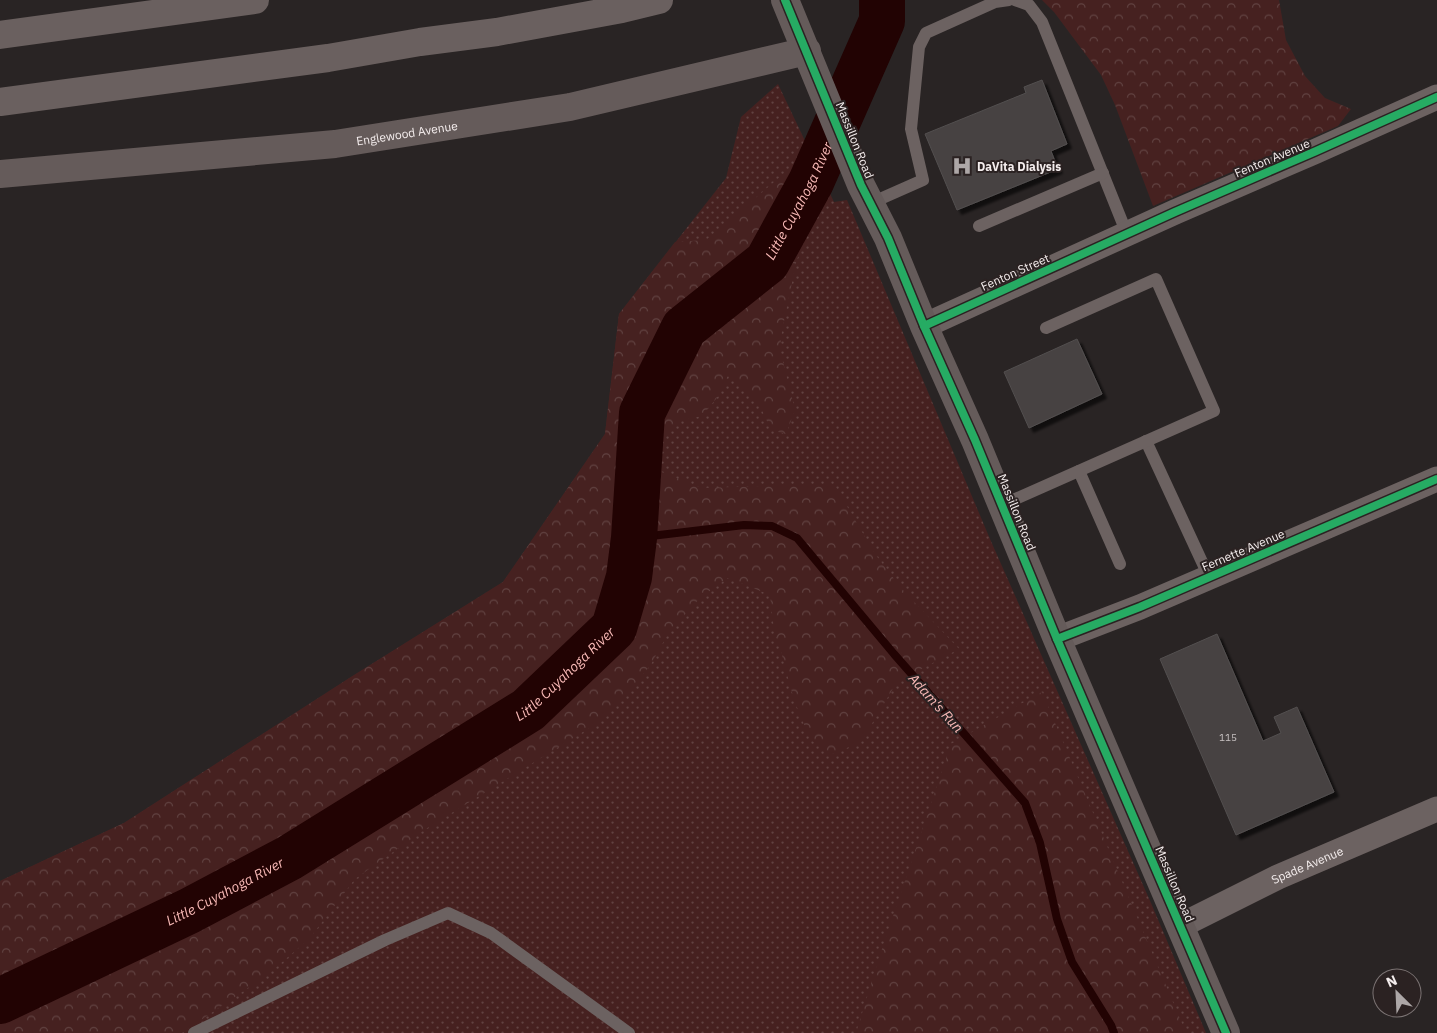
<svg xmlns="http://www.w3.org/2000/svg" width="1437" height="1033" font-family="'IBM Plex Sans',sans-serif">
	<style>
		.grass { fill: url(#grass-dots) }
		.forest { fill: url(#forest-crowns) }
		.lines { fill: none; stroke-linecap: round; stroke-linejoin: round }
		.stream { stroke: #220303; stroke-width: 8 }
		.river { stroke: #220303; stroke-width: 46 }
		.building { fill: #464242; stroke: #534f4f; filter: url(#shadow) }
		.lane { stroke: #6c6261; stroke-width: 12 }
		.street { stroke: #6c6261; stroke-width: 25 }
		.secondary { stroke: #655b5a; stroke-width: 28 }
		.highway { stroke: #6a605f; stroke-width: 28 }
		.cycleway-casing { stroke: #2b2222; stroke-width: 11 }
		.cycleway { stroke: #26ab63; stroke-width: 8 }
		.labels { text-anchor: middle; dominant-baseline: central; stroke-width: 4; stroke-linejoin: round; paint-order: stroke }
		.number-label { font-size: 10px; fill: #c8c2c2 }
		.street-label { font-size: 12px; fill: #f4eded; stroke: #2b2222 }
		.poi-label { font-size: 12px; font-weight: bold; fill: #f4eded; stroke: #2b2222; text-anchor: start }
		.water-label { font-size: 14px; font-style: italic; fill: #f8b9b6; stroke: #2b2222 }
	</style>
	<defs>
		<pattern id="grass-dots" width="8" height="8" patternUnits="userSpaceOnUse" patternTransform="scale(1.25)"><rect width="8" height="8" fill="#462120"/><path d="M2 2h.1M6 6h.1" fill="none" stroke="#614241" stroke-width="1.8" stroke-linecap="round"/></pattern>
		<pattern id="forest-crowns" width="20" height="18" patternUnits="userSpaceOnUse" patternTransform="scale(1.25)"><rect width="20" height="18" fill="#462120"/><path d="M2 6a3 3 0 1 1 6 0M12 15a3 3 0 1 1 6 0" fill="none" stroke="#614241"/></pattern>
		<filter id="shadow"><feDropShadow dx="4.5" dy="4.5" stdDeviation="1" flood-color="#0009"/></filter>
	</defs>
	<rect width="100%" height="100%" fill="#292424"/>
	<path class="grass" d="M 778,84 L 834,202 L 847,200 L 990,539 L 1151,903 L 1206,1033 L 0,1033 L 0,881 L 124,823 L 351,677 L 503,582 L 605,434 L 619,314 L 726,178 L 741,117 Z"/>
	<g class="forest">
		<path d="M 1042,0 L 1279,0 L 1286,40 L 1305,76 L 1325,98 L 1351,109 L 1338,126 L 1153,206 L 1115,105 L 1101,75 L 1054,12 Z"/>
		<path d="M 793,166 L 821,201 L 805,236 L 796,263 L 782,331 L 780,350 L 795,410 L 786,434 L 771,430 L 761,408 L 729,373 L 720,394 L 702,416 L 678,421 L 660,437 L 656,455 L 649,467 L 702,488 L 834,484 L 875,554 L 901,588 L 959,649 L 897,682 L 861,742 L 830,755 L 810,739 L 794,700 L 773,622 L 770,595 L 728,578 L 701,597 L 669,632 L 650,666 L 604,719 L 424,830 L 355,879 L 309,939 L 267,975 L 182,1033 L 0,1033 L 0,881 L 124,823 L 351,677 L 503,582 L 605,434 L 619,314 L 675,242 L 706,240 Z"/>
		<path d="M 1042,692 L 1186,1033 L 856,1033 L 879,958 L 951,744 Z"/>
	</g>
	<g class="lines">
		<path class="stream" d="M 634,538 L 744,525 L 772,526 L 797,538 L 894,654 L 1025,803 L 1040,843 L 1057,919 L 1072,962 L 1111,1025 L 1114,1033"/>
		<path class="river" id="s1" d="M 0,1001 L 189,911 L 289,858 L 528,710 L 614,628 L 629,577 L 634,538 L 642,413 L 684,328 L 767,262 L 811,182 L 882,21 L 882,0"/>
	</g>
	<g class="building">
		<path d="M 1042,80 L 1067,144 L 1051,151 L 1058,169 L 957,210 L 925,134 L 1026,93 L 1024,87 Z"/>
		<path d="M 1077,339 L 1102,394 L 1029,428 L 1004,372 Z"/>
		<path d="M 1217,634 L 1263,741 L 1281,733 L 1274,717 L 1297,707 L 1334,792 L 1236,835 L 1160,659 Z"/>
	</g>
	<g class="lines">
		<g class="lane">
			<path d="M 1015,0 L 1029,5 L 1042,22 L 1127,234"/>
			<path d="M 871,203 L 923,180 L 911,129 L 919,47 L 926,33 L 995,2 L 1009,0"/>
			<path d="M 979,226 L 1103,173"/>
			<path d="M 1146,441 L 1209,577"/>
			<path d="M 1079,471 L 1120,564"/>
			<path d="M 1002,505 L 1214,411 L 1156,279 L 1046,328"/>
			<path d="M 194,1033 L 385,940 L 448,913 L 491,933 L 629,1033"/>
		</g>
		<g class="street">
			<path d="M 924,326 L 1175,212 L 1314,152 L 1437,97"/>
			<path d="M 1057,639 L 1140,607 L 1437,479"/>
			<path id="s2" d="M 1180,926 L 1278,877 L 1437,809"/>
		</g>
		<g class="secondary">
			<path d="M 785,0 L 861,185 L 888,238 L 924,326 L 975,440 L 1057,639 L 1226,1033"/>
			<path id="s3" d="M 0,174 L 335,144 L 570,107 L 807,51"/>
		</g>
		<g class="highway">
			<path d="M 0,35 L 255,0"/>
			<path d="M 0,102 L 328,58 L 420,42 L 497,32 L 622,9 L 659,0"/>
		</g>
		<defs>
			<g id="cycleway">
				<path d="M 785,0 L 861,185 L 888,238 L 924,326 L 975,440 L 1057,639 L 1226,1033"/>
				<path d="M 924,326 L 1175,212 L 1314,152 L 1437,97"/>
				<path d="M 1057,639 L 1140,607 L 1437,479"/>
			</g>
		</defs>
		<use href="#cycleway" class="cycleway-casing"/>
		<use href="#cycleway" class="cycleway"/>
	</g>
	<defs>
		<symbol id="hospital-bare" viewBox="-9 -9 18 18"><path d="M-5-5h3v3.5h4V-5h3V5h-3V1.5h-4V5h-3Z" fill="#ada7a7" stroke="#2b2222" stroke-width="2.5" paint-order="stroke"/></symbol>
	</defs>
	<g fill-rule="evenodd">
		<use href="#hospital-bare" x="948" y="152" width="28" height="28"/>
	</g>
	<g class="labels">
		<g class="number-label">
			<text x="1228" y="737">115</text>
		</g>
		<g class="street-label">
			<text stroke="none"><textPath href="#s3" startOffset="409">Englewood Avenue</textPath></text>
			<text transform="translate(855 140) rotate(68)">Massillon Road</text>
			<text transform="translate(1272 158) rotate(-23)">Fenton Avenue</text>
			<text transform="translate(1015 272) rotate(-24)">Fenton Street</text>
			<text transform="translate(1017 512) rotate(68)">Massillon Road</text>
			<text transform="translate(1243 550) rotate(-23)">Fernette Avenue</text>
			<text stroke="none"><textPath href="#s2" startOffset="141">Spade Avenue</textPath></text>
			<text transform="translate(1175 884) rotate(67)">Massillon Road</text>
		</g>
		<g class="poi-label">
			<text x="977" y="166">DaVita Dialysis</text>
		</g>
		<g class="water-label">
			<text stroke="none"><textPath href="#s1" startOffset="1210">Little Cuyahoga River</textPath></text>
			<text stroke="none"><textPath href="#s1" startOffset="655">Little Cuyahoga River</textPath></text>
			<text transform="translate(936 703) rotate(48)">Adam's Run</text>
			<text stroke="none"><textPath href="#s1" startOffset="250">Little Cuyahoga River</textPath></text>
		</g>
	</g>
	<g transform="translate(1397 993) rotate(336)"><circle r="24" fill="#2b2222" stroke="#7b7373"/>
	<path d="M0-4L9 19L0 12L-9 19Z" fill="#ada7a7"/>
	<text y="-8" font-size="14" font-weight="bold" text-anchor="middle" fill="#f4eded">N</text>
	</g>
</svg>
